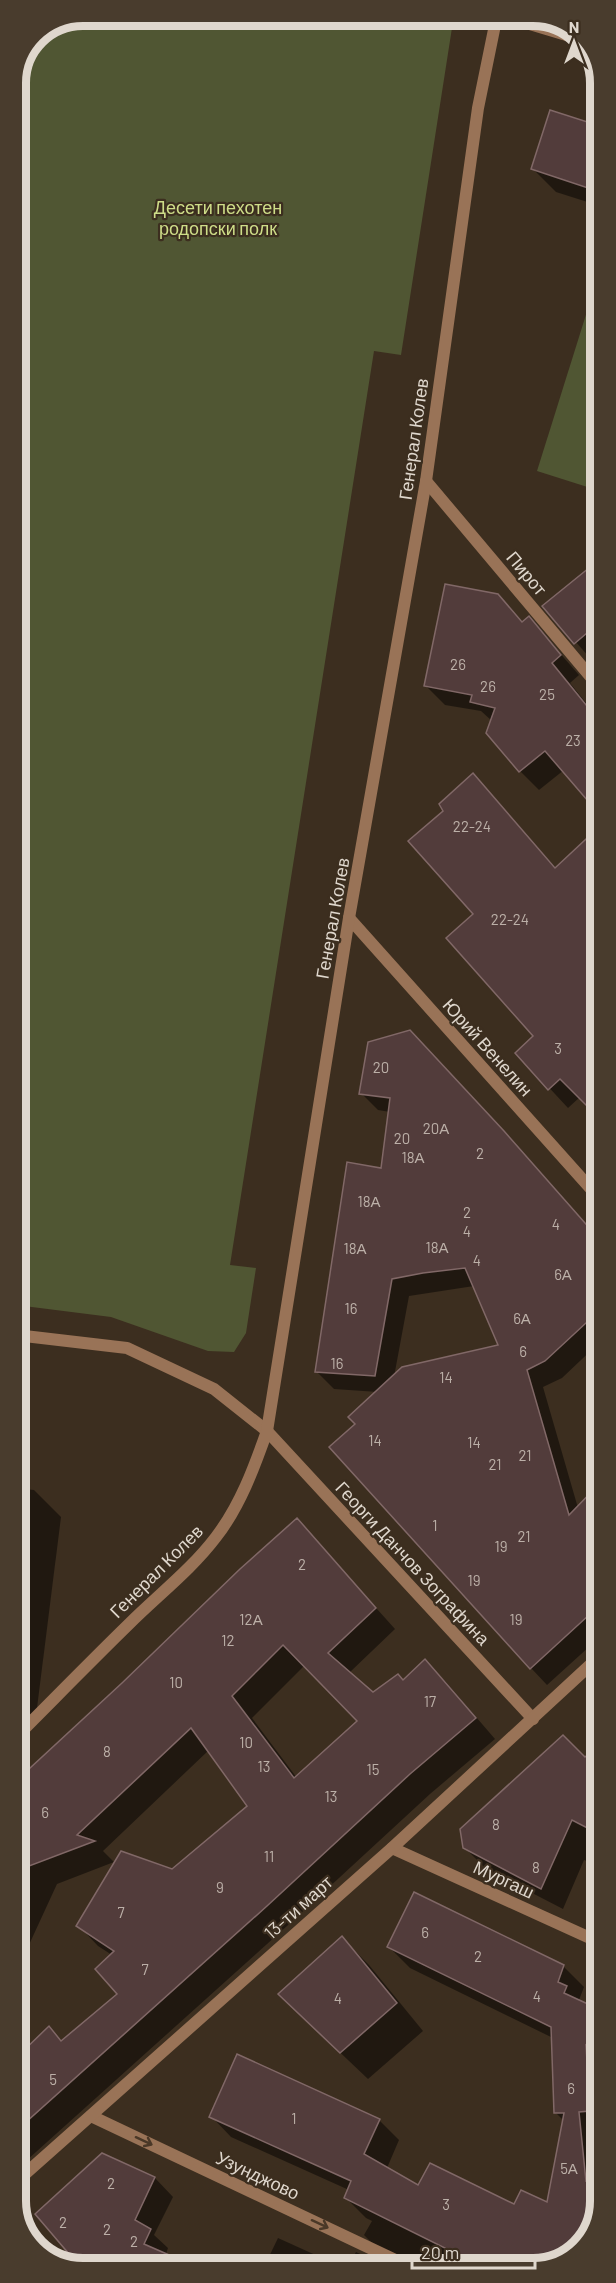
<svg xmlns="http://www.w3.org/2000/svg" width="616" height="2283" font-family="Barlow,sans-serif">
	<style>
		.green { fill: #505633 }
		.shadow { fill: #0007; fill-rule: evenodd }
		.building { fill: #523c3b; stroke: #816867; stroke-width: 1.5; fill-rule: evenodd }
		.lines { fill: none; stroke-linecap: round; stroke-linejoin: round }
		.minor { stroke: #997357; stroke-width: 12 }
		.oneway { stroke: #4a3827 }
		.labels { text-anchor: middle; dominant-baseline: central; stroke-width: 4.5; stroke-linejoin: round; paint-order: stroke }
		.number-label { font-size: 15px; fill: #bcb0a8 }
		.park-label { font-size: 18px; fill: #cedd88; stroke: #3c2e1f }
		.street-label { font-size: 18px; fill: #dfd7cd; stroke: #3c2e1f }
		.rim { fill: none; stroke: #dfd7cd; stroke-width: 8 }
	</style>
	<rect width="100%" height="100%" fill="#3c2e1f"/>
	<g class="green">
		<path d="M 82,15 L 454,15 L 401,355 L 374,351 L 230,1265 L 256,1268 L 246,1333 L 234,1352 L 208,1351 L 111,1317 L 16,1305 L 15,82 L 35,34 Z"/>
		<path d="M 600,270 L 600,491 L 537,471 Z"/>
	</g>
	<g class="shadow">
		<path d="M 600,127 L 600,206 L 556,192 L 532,168 Z"/>
		<path d="M 600,561 L 600,649 L 590,658 L 544,606 Z"/>
		<path d="M 497,595 L 523,622 L 529,618 L 579,675 L 570,683 L 600,720 L 600,813 L 564,770 L 539,790 L 520,771 L 492,721 L 481,711 L 445,705 L 426,686 Z"/>
		<path d="M 473,775 L 557,869 L 600,828 L 600,1117 L 580,1097 L 568,1108 L 517,1053 L 536,1036 L 475,914 L 445,811 Z"/>
		<path d="M 427,1049 L 600,1240 L 600,1342 L 562,1378 L 543,1387 L 578,1508 L 601,1496 L 601,1636 L 547,1685 L 531,1668 L 357,1424 L 378,1392 L 334,1389 L 317,1372 L 382,1169 L 390,1112 L 378,1110 L 361,1093 ZM 474,1286 L 500,1346 L 394,1377 L 409,1296 Z"/>
		<path d="M 16,1488 L 34,1490 L 61,1517 L 36,1716 L 16,1713 Z"/>
		<path d="M 297,1520 L 395,1629 L 349,1673 L 373,1694 L 403,1681 L 425,1661 L 445,1681 L 495,1739 L 430,1794 L 287,1926 L 16,2170 L 16,2060 L 49,2028 L 62,2041 L 119,1994 L 112,1955 L 98,1946 L 78,1925 L 173,1871 L 249,1806 L 209,1750 L 103,1851 L 114,1862 L 57,1884 L 16,1973 L 16,1792 L 36,1765 L 241,1570 ZM 305,1665 L 359,1721 L 297,1778 L 252,1718 Z"/>
		<path d="M 601,1745 L 601,1866 L 584,1860 L 563,1909 L 486,1869 L 464,1847 L 585,1759 Z"/>
		<path d="M 342,1938 L 369,1965 L 423,2031 L 368,2079 L 307,2021 Z"/>
		<path d="M 389,1947 L 563,1966 L 584,1987 L 579,2000 L 601,2012 L 601,2132 L 599,2132 L 601,2201 L 585,2245 L 547,2267 L 409,2267 L 385,2256 L 364,2235 L 372,2221 L 366,2218 L 346,2198 L 349,2190 L 231,2137 L 211,2116 L 379,2120 L 399,2140 L 387,2168 L 419,2187 L 515,2206 L 548,2204 L 564,2121 L 556,2113 L 553,2038 L 410,1968 Z"/>
		<path d="M 102,2155 L 155,2178 L 173,2197 L 154,2235 L 168,2248 L 166,2254 L 186,2268 L 77,2268 L 61,2261 L 74,2258 Z"/>
		<path d="M 278,2238 L 342,2267 L 264,2267 Z"/>
		<path d="M 356,2252 L 387,2267 L 348,2267 Z"/>
	</g>
	<g class="building">
		<path d="M 550,110 L 600,126 L 600,192 L 531,169 Z"/>
		<path d="M 600,559 L 600,622 L 574,644 L 542,606 Z"/>
		<path d="M 445,584 L 498,594 L 522,622 L 529,616 L 561,655 L 552,663 L 600,722 L 600,815 L 545,751 L 519,772 L 486,733 L 495,708 L 470,702 L 472,695 L 424,686 Z"/>
		<path d="M 473,773 L 555,868 L 600,826 L 600,1119 L 560,1079 L 548,1090 L 515,1053 L 533,1036 L 446,938 L 473,914 L 408,841 L 443,811 L 439,804 Z"/>
		<path d="M 410,1030 L 504,1131 L 600,1240 L 600,1310 L 545,1361 L 527,1370 L 569,1515 L 601,1482 L 601,1604 L 530,1669 L 329,1447 L 355,1424 L 348,1417 L 402,1367 L 498,1345 L 465,1268 L 423,1273 L 392,1279 L 375,1376 L 315,1372 L 347,1162 L 381,1168 L 390,1098 L 359,1094 L 368,1042 Z"/>
		<path d="M 297,1518 L 376,1608 L 328,1653 L 373,1692 L 398,1674 L 403,1680 L 425,1659 L 476,1718 L 410,1774 L 267,1906 L 16,2131 L 16,2058 L 49,2026 L 61,2041 L 117,1994 L 95,1969 L 114,1951 L 76,1926 L 121,1851 L 172,1869 L 247,1806 L 191,1728 L 77,1835 L 95,1841 L 16,1871 L 16,1781 L 122,1683 L 240,1569 ZM 283,1645 L 357,1721 L 294,1778 L 232,1696 Z"/>
		<path d="M 563,1735 L 585,1757 L 601,1743 L 601,1835 L 572,1820 L 541,1889 L 463,1848 L 460,1829 Z"/>
		<path d="M 414,1892 L 564,1965 L 558,1982 L 567,1986 L 564,1993 L 601,2010 L 601,2051 L 586,2045 L 590,2111 L 579,2112 L 586,2181 L 601,2178 L 601,2201 L 585,2245 L 547,2267 L 483,2267 L 344,2198 L 351,2181 L 209,2117 L 237,2054 L 380,2119 L 364,2154 L 418,2185 L 430,2163 L 514,2204 L 521,2190 L 547,2202 L 564,2113 L 554,2113 L 551,2027 L 387,1947 Z"/>
		<path d="M 342,1936 L 397,2003 L 340,2053 L 278,1994 Z"/>
		<path d="M 102,2153 L 155,2177 L 135,2220 L 151,2229 L 144,2244 L 199,2268 L 81,2268 L 35,2214 Z"/>
	</g>
	<g class="lines">
		<g class="minor">
			<path d="M 500,15 L 583,40"/>
			<path d="M 426,481 L 600,688"/>
			<path d="M 349,918 L 600,1199"/>
			<path d="M 16,1335 L 127,1348 L 214,1389 L 267,1431 L 533,1719"/>
			<path d="M 16,1737 C 54,1699 91,1661 129,1624 C 158,1595 191,1570 216,1537 C 240,1506 254,1468 267,1431 L 349,918 L 426,481 L 478,108 L 497,15"/>
			<path d="M 392,1848 L 601,1943"/>
			<path d="M 91,2116 L 410,2267"/>
			<path d="M 16,2182 L 392,1848 L 601,1655"/>
		</g>
	</g>
	<defs><path id="oneway-shaft" d="M-6 0H5M1.5-3L5.5 0L1.5 3" fill="none" stroke-width="1.6" stroke-linecap="round" stroke-linejoin="round" transform="scale(1.5)"/></defs>
	<g class="oneway">
		<use href="#oneway-shaft" transform="translate(144 2141) rotate(25)"/>
		<use href="#oneway-shaft" transform="translate(320 2224) rotate(25)"/>
	</g>
	<g class="labels">
		<g class="number-label">
			<text x="458" y="664">26</text>
			<text x="488" y="686">26</text>
			<text x="547" y="694">25</text>
			<text x="573" y="740">23</text>
			<text x="472" y="826">22-24</text>
			<text x="510" y="919">22-24</text>
			<text x="558" y="1048">3</text>
			<text x="381" y="1067">20</text>
			<text x="436" y="1128">20А</text>
			<text x="402" y="1138">20</text>
			<text x="480" y="1153">2</text>
			<text x="413" y="1157">18А</text>
			<text x="369" y="1201">18А</text>
			<text x="467" y="1212">2</text>
			<text x="556" y="1224">4</text>
			<text x="467" y="1231">4</text>
			<text x="437" y="1247">18А</text>
			<text x="355" y="1248">18А</text>
			<text x="477" y="1260">4</text>
			<text x="563" y="1274">6А</text>
			<text x="351" y="1308">16</text>
			<text x="522" y="1318">6А</text>
			<text x="523" y="1351">6</text>
			<text x="337" y="1363">16</text>
			<text x="446" y="1377">14</text>
			<text x="375" y="1440">14</text>
			<text x="474" y="1442">14</text>
			<text x="525" y="1455">21</text>
			<text x="495" y="1464">21</text>
			<text x="435" y="1525">1</text>
			<text x="524" y="1536">21</text>
			<text x="501" y="1546">19</text>
			<text x="302" y="1564">2</text>
			<text x="474" y="1580">19</text>
			<text x="251" y="1619">12А</text>
			<text x="516" y="1619">19</text>
			<text x="228" y="1640">12</text>
			<text x="176" y="1682">10</text>
			<text x="430" y="1701">17</text>
			<text x="246" y="1742">10</text>
			<text x="107" y="1751">8</text>
			<text x="264" y="1766">13</text>
			<text x="373" y="1769">15</text>
			<text x="331" y="1796">13</text>
			<text x="45" y="1812">6</text>
			<text x="496" y="1824">8</text>
			<text x="269" y="1856">11</text>
			<text x="536" y="1867">8</text>
			<text x="220" y="1887">9</text>
			<text x="121" y="1912">7</text>
			<text x="425" y="1932">6</text>
			<text x="478" y="1956">2</text>
			<text x="145" y="1969">7</text>
			<text x="537" y="1996">4</text>
			<text x="338" y="1998">4</text>
			<text x="53" y="2079">5</text>
			<text x="571" y="2088">6</text>
			<text x="294" y="2118">1</text>
			<text x="569" y="2168">5А</text>
			<text x="111" y="2183">2</text>
			<text x="446" y="2204">3</text>
			<text x="63" y="2222">2</text>
			<text x="107" y="2229">2</text>
			<text x="134" y="2241">2</text>
		</g>
		<g class="park-label">
			<text x="218" y="207">Десети пехотен<tspan x="218" dy="21">родопски полк</tspan></text>
		</g>
		<g class="street-label">
			<text transform="translate(413 439) rotate(-82)">Генерал Колев</text>
			<text transform="translate(527 573) rotate(50)">Пирот</text>
			<text transform="translate(332 918) rotate(-80)">Генерал Колев</text>
			<text transform="translate(488 1047) rotate(48)">Юрий Венелин</text>
			<text transform="translate(413 1563) rotate(47)">Георги Данчов Зографина</text>
			<text transform="translate(156 1571) rotate(-45)">Генерал Колев</text>
			<text transform="translate(504 1879) rotate(25)">Мургаш</text>
			<text transform="translate(298 1907) rotate(-42)">13-ти март</text>
			<text transform="translate(258 2175) rotate(25)">Узунджово</text>
		</g>
	</g>
	<path d="M0 0H616V2283H0ZM83 26H533A57 57 0 0 1 590 83V2201A57 57 0 0 1 533 2258H83A57 57 0 0 1 26 2201V83A57 57 0 0 1 83 26Z" fill="#493c2d" fill-rule="evenodd"/>
	<path class="rim" d="M83 26H533A57 57 0 0 1 590 83V2201A57 57 0 0 1 533 2258H83A57 57 0 0 1 26 2201V83A57 57 0 0 1 83 26Z"/>
	<g transform="translate(574 42)" stroke="#3c2e1f" stroke-width="4.5" paint-order="stroke">
	<path d="M0-4.5L10 22L0 15L-10 22Z" fill="#dfd7cd"/>
	<text y="-9" font-size="16" font-weight="bold" text-anchor="middle" fill="#dfd7cd">N</text>
	</g>
	<path d="M412 2259v9h123v-9" fill="none" stroke="#dfd7cd" stroke-width="3"/>
	<text x="421" y="2259" font-size="18" fill="#dfd7cd" stroke="#3c2e1f" stroke-width="4.5" paint-order="stroke">20 m</text>
</svg>
